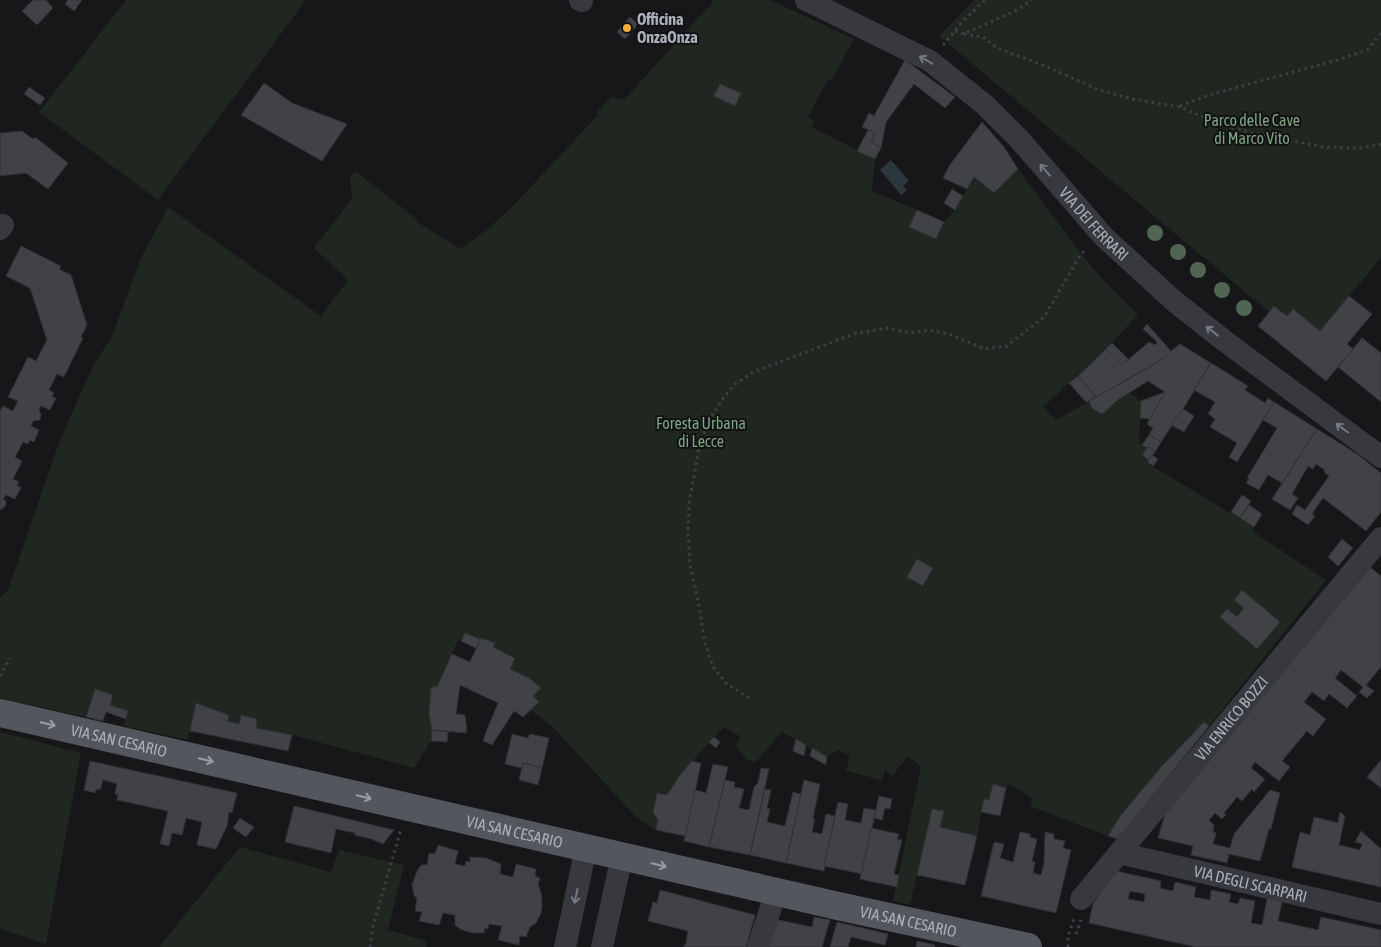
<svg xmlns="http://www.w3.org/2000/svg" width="1381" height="947" font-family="'Asap Condensed',sans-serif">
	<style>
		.green { fill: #1f2720 }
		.water { fill: #2c363d }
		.building { fill: #414246; stroke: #313135; fill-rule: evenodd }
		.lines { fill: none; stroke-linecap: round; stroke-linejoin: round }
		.path { stroke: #3e4045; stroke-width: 3; stroke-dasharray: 2.5 4; stroke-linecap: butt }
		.minor { stroke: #38393e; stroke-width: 22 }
		.major { stroke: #54565d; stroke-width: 28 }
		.tree { fill: #506552 }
		.oneway { stroke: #767982 }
		.oneway2 { stroke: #989ca7 }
		.poi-dot { fill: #f5af33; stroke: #121214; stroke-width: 2 }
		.labels { text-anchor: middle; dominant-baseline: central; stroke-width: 4; stroke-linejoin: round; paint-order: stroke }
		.poi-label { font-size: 16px; font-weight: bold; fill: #a9aeb9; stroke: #121214; text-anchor: start }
		.park-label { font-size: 16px; fill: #7fa481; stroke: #121214 }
		.street-label { font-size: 16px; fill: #a9aeb9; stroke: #121214 }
	</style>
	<rect width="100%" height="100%" fill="#171719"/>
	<g class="green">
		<path d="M 126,0 L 306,0 L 158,200 L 39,112 Z"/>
		<path d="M 713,0 L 770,0 L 854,39 L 832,80 L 828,79 L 808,117 L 815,121 L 812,127 L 875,159 L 872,191 L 917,210 L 910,227 L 936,238 L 944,222 L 955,210 L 974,177 L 994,193 L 1018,169 L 1081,254 L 1103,280 L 1138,315 L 1106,349 L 1043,407 L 1057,420 L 1089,401 L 1092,408 L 1102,414 L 1105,412 L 1116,401 L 1129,393 L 1141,401 L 1139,443 L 1148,447 L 1142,455 L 1149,460 L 1147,463 L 1254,527 L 1252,531 L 1326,580 L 1209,726 L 1204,722 C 1169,758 1135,794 1108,836 L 1030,806 L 1033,799 L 1008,783 L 1006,788 L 993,785 L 989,800 L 984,799 L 977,836 L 940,827 L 932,809 L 910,905 L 893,901 L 921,767 L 908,756 L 892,776 L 885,770 L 882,780 L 846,771 L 850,755 L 838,750 L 827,757 L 782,732 L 755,763 L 747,759 L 735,745 L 741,737 L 724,727 L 680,775 L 667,795 L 657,794 L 653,813 L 658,819 L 656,830 L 637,818 L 552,726 L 530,710 L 533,696 L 541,688 L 529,678 L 510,669 L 515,657 L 493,647 L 494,643 L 481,638 L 480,639 L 466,633 L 461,641 L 458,640 L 437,687 L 431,687 L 429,713 L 432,730 L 431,741 L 414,768 L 292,735 L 256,728 L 257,719 L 241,715 L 239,724 L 228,721 L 229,715 L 196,703 L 188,740 L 124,726 L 128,711 L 110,705 L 113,695 L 95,689 L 86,717 L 0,698 L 0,598 L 8,590 L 60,440 L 93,366 L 112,336 L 141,258 L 168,207 L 321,316 L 348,280 L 314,248 L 352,198 L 350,178 L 355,171 L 417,219 L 417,222 L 461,249 L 489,228 L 513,206 L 598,115 L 596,113 L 612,97 L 624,100 L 708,7 L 710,8 Z"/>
		<path d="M 974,0 L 1381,0 L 1381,258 L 1320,331 L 1293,309 L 1287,316 L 1275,306 L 1269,312 L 939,36 Z"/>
		<path d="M 0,732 L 81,753 L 46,944 L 0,929 Z"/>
		<path d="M 240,847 L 331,872 L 339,850 L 404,865 L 388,930 L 427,941 L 426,947 L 159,947 Z"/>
	</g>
	<path class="water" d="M 891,160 L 909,181 L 903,186 L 907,190 L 901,195 L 880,170 Z"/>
	<g class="building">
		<path d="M 33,0 L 46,0 L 53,8 L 37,25 L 22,11 Z"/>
		<path d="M 68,0 L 82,0 L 74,11 L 65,4 Z"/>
		<path d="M 630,17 L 638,24 L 625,39 L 617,32 Z"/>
		<path d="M 905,60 L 955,97 L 945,108 L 914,84 L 886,122 L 881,148 L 871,142 L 875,133 L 862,127 L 869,113 L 874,116 Z"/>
		<path d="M 264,83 L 292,103 L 347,124 L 322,161 L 241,115 Z"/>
		<path d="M 720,84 L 741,93 L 735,106 L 714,96 Z"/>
		<path d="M 29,87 L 45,98 L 40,105 L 24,94 Z"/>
		<path d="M 982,122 L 1004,147 L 1018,169 L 994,193 L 974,177 L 967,189 L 943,178 L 949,166 Z"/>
		<path d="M 868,130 L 875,133 L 871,142 L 881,148 L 875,159 L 857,151 Z"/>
		<path d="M 22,131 L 33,139 L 35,137 L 68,163 L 48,189 L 26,173 L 0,176 L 0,133 Z"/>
		<path d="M 952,189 L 963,196 L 955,210 L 944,203 Z"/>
		<path d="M 917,210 L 944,222 L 936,239 L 909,227 Z"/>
		<path d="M 21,246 L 61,266 L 59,269 L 71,275 L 87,325 L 81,337 L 83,338 L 64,377 L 57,374 L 49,390 L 54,393 L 52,397 L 56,398 L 50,410 L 41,406 L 39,411 L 41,414 L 40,420 L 33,421 L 31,426 L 39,430 L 34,442 L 30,440 L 28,444 L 23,442 L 15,457 L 22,461 L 13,479 L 19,482 L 17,486 L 21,487 L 15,499 L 6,495 L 3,499 L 6,501 L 6,505 L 1,510 L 0,509 L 0,411 L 3,406 L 13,411 L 18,401 L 8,397 L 28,357 L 36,361 L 47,340 L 30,288 L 6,276 Z"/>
		<path d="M 1349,296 L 1372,314 L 1347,344 L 1353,349 L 1326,381 L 1258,326 L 1274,306 L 1287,316 L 1293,309 L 1320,331 Z"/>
		<path d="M 1147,324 L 1171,351 L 1163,359 L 1096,397 L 1078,376 L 1106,349 L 1122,365 L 1149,342 L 1155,345 L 1157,342 L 1143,329 Z"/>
		<path d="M 1362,338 L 1381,353 L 1381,402 L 1338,367 Z"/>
		<path d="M 1112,343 L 1128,359 L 1122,365 L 1106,349 Z"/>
		<path d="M 1180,344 L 1211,363 L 1183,409 L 1161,442 L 1149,435 L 1153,428 L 1147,424 L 1165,392 L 1148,381 L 1116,401 L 1105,412 L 1101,414 L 1092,408 L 1089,401 L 1127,380 L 1163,359 L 1171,351 Z"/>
		<path d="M 1211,363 L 1248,386 L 1245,390 L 1265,403 L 1268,398 L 1274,402 L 1237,462 L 1229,457 L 1237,443 L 1210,427 L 1215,419 L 1208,414 L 1215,402 L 1194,390 Z"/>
		<path d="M 1078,376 L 1096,397 L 1086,402 L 1069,383 Z"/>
		<path d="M 1165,392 L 1150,419 L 1140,418 L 1141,401 Z"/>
		<path d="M 1274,402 L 1317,429 L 1282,483 L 1268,475 L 1259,490 L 1246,483 L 1249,479 L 1247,478 L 1277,428 L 1263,420 Z"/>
		<path d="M 1183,409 L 1194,416 L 1184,432 L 1171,425 Z"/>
		<path d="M 1317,429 L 1357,454 L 1381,473 L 1381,512 L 1366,531 L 1323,498 L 1312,514 L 1315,516 L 1308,525 L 1292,514 L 1297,505 L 1305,510 L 1329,476 L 1324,472 L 1325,470 L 1316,464 L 1313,469 L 1308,466 L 1292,494 L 1298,498 L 1290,510 L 1272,499 Z"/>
		<path d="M 1149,435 L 1161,442 L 1155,452 L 1142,445 Z"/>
		<path d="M 1148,447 L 1155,452 L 1149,460 L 1142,455 Z"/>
		<path d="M 1152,455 L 1158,459 L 1153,466 L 1147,462 Z"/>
		<path d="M 1242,495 L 1251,501 L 1240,518 L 1231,512 Z"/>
		<path d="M 1249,505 L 1262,514 L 1254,527 L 1240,518 Z"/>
		<path d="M 1342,539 L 1353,548 L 1338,566 L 1328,557 Z"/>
		<path d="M 917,559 L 933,568 L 923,586 L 907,577 Z"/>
		<path d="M 1366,564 L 1381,576 L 1381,667 L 1366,685 L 1374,691 L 1367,698 L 1359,692 L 1363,687 L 1341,670 L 1335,678 L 1357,696 L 1347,708 L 1329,694 L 1324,701 L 1312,692 L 1304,702 L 1326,719 L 1313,736 L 1307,731 L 1282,761 L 1290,767 L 1279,781 L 1255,762 L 1251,768 L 1265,779 L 1254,792 L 1252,789 L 1242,801 L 1237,797 L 1224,813 L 1226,815 L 1222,819 L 1215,813 L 1209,820 L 1214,825 L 1213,832 L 1216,833 L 1213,844 L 1230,848 L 1234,834 L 1270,790 L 1280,793 L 1271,829 L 1269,829 L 1260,861 L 1229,854 L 1227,863 L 1191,855 L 1193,846 L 1158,838 L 1165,814 Z"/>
		<path d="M 1242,590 L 1280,622 L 1257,649 L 1220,617 L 1227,609 L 1237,617 L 1244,608 L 1234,600 Z"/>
		<path d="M 465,633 L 480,639 L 476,648 L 461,641 Z"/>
		<path d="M 481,638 L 495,643 L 493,647 L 515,658 L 510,669 L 529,678 L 541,688 L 533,696 L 539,702 L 523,717 L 514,711 L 492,745 L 483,741 L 486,732 L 498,703 L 460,685 L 456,714 L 465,715 L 467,733 L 432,730 L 429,713 L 431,687 L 437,687 L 452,654 L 470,662 Z"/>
		<path d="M 95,689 L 113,695 L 110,705 L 128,711 L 126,719 L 106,712 L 103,721 L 86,717 Z"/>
		<path d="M 196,703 L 229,715 L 228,721 L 239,724 L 241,715 L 257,719 L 256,728 L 292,735 L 288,751 L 190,731 Z"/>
		<path d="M 1204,722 L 1209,726 L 1118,839 L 1108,836 L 1121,815 L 1162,766 Z"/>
		<path d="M 432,730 L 448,732 L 447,742 L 431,741 Z"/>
		<path d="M 512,734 L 528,738 L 530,734 L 549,738 L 542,768 L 523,763 L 522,768 L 505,764 Z"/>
		<path d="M 714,737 L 720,742 L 716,748 L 709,742 Z"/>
		<path d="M 796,739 L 806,745 L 804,756 L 793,751 Z"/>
		<path d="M 812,748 L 827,757 L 826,765 L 810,756 Z"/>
		<path d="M 1381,760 L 1381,788 L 1367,777 Z"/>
		<path d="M 90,761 L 237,793 L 232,813 L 229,812 L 227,826 L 216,849 L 197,845 L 202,822 L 186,818 L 182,835 L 172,833 L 169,846 L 160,844 L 168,811 L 117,800 L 118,795 L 115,794 L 117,784 L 103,780 L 100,790 L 96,789 L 95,793 L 84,790 Z"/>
		<path d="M 692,761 L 701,763 L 686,836 L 656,830 L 658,819 L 653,813 L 657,793 L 667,795 L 680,775 Z"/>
		<path d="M 523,763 L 542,768 L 538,785 L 519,780 Z"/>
		<path d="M 713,764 L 728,767 L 709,847 L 684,841 L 695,790 L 706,793 Z"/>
		<path d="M 761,768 L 769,769 L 750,855 L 709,847 L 725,780 L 735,782 L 734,787 L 744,789 L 739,808 L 749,810 L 754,787 L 758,783 Z"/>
		<path d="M 804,780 L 820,784 L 813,819 L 815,819 L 812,832 L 822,834 L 826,814 L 835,816 L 824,871 L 786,863 Z"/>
		<path d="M 993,784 L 1006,788 L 1000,816 L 981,812 L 984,799 L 989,800 Z"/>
		<path d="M 765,789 L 771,790 L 767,808 L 770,809 L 767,822 L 785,826 L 793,792 L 801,794 L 786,863 L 750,855 Z"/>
		<path d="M 879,796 L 892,799 L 890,809 L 885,808 L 882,820 L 874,818 Z"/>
		<path d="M 838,802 L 848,804 L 845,820 L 861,823 L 864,808 L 876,810 L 862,874 L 824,866 Z"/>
		<path d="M 294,806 L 394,830 L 383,844 L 371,839 L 355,835 L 355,833 L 336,829 L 331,853 L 285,842 Z"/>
		<path d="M 932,809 L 944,811 L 940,827 L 977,836 L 965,885 L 917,875 Z"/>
		<path d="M 1340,812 L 1345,816 L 1339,845 L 1360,850 L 1362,844 L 1355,842 L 1361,831 L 1381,849 L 1381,887 L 1292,867 L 1300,832 L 1310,835 L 1314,817 L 1338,823 Z"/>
		<path d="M 240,818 L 254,827 L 246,837 L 233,828 Z"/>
		<path d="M 871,828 L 899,834 L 897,839 L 902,840 L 894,874 L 899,875 L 897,887 L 860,879 Z"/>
		<path d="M 1020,832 L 1030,834 L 1030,837 L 1037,839 L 1032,861 L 1035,862 L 1033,873 L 1041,875 L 1044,864 L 1045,832 L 1054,834 L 1054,839 L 1065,841 L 1063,848 L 1071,850 L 1056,913 L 981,896 L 994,842 L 1004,844 L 1000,858 L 1013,862 Z"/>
		<path d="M 438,845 L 458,851 L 455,864 L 465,866 L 466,861 L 470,862 L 470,857 L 486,858 L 501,864 L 500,874 L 513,877 L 516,864 L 536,869 L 535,876 L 540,878 L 538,885 L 541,892 L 542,905 L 541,913 L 536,923 L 530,927 L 526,937 L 520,936 L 519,945 L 498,940 L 502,926 L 489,924 L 488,929 L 485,928 L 484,933 L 472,933 L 460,929 L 455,925 L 455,915 L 443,913 L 439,925 L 419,921 L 422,912 L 415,911 L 417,899 L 414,895 L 412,885 L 417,871 L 421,865 L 427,865 L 429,853 L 435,854 Z"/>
		<path d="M 1116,871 L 1161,881 L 1160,888 L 1173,891 L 1175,882 L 1196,887 L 1194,897 L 1210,900 L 1211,890 L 1231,894 L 1229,902 L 1238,904 L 1240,898 L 1255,901 L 1251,923 L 1262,925 L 1268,894 L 1283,897 L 1278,921 L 1318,930 L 1321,917 L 1381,930 L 1381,947 L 1196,947 L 1089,923 L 1093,903 ZM 1130,891 L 1145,894 L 1144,902 L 1128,899 Z"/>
		<path d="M 660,890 L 755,915 L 746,947 L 683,947 L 686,943 L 688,931 L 648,921 L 653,902 L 657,903 Z"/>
		<path d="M 814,917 L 830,920 L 822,947 L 766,947 L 774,919 L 812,927 Z"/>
		<path d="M 837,922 L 888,934 L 885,945 L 851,937 L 848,947 L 830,947 Z"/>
		<path d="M 917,941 L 935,945 L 935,947 L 916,947 Z"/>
	</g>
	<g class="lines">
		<g class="path">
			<path d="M 955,31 L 964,34 L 1015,11 L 1032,0"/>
			<path d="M 964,34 L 983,37 L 997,48 L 1048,67 L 1099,90 L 1132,99 L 1180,107 L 1217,123 L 1252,133 L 1323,147 L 1362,148 L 1381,144"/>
			<path d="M 943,45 L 962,22 L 985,0"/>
			<path d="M 1180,106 L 1209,95 L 1337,60 L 1367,50 L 1381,33"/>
			<path d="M 0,676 L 10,658"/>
			<path d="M 749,698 L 727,684 L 713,667 L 705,643 L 698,600 L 690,565 L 688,533 L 689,503 L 700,443 L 709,421 L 721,401 L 734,385 L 753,372 L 854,334 L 887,328 L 911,333 L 930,330 L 951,335 L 985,349 L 1007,346 L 1044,317 L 1081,254 L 1087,249"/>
			<path d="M 1076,934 L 1081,920"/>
			<path d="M 370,947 L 373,926 L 401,829"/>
			<path d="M 1068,947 L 1068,936 L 1074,919"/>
		</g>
		<g class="minor">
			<path d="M 580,0 L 582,1 L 582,0"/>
			<path id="s1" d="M 806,0 L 930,61 L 985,105 L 1019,139 L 1104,237 L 1174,301 L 1226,342 L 1381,457"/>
			<path d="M 0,229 L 3,225"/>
			<path id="s2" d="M 1119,853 L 1381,914"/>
			<path id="s3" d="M 1081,899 L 1381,538"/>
			<path d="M 565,947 L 586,848"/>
			<path d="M 602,947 L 622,856"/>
			<path d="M 758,947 L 776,892"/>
		</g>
		<path class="major" id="s4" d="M 0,713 L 838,906 L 1028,947"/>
	</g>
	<g class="tree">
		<circle cx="1155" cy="233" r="8"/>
		<circle cx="1178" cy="252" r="8"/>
		<circle cx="1198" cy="270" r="8"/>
		<circle cx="1222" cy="290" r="8"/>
		<circle cx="1244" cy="308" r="8"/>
	</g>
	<defs><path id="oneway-shaft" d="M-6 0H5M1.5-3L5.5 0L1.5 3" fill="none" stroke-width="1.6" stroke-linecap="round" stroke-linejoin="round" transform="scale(1.25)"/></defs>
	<g class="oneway">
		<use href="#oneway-shaft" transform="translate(926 60) rotate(-150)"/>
		<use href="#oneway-shaft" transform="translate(1045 170) rotate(-131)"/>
		<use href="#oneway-shaft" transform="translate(1212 331) rotate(-142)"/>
		<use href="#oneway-shaft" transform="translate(1342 428) rotate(-143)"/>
		<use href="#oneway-shaft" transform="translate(576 896) rotate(102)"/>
	</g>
	<g class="oneway2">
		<use href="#oneway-shaft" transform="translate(48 724) rotate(13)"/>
		<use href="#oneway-shaft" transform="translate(206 760) rotate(13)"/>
		<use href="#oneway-shaft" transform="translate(364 797) rotate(13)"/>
		<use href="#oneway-shaft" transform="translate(659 865) rotate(13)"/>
	</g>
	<circle class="poi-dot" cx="627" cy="28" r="5"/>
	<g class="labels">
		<g class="poi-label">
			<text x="637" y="19">Officina<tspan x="637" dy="18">OnzaOnza</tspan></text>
		</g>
		<g class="park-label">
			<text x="1252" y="120">Parco delle Cave<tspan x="1252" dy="18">di Marco Vito</tspan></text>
			<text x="701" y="423">Foresta Urbana<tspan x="701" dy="18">di Lecce</tspan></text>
		</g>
		<g class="street-label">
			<text stroke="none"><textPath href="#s1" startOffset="370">VIA DEI FERRARI</textPath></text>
			<text stroke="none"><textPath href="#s3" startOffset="235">VIA ENRICO BOZZI</textPath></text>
			<text stroke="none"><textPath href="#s4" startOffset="122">VIA SAN CESARIO</textPath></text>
			<text stroke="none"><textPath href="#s4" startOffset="528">VIA SAN CESARIO</textPath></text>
			<text stroke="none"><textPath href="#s2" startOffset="135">VIA DEGLI SCARPARI</textPath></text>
			<text stroke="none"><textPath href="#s4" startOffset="932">VIA SAN CESARIO</textPath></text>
		</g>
	</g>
</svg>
